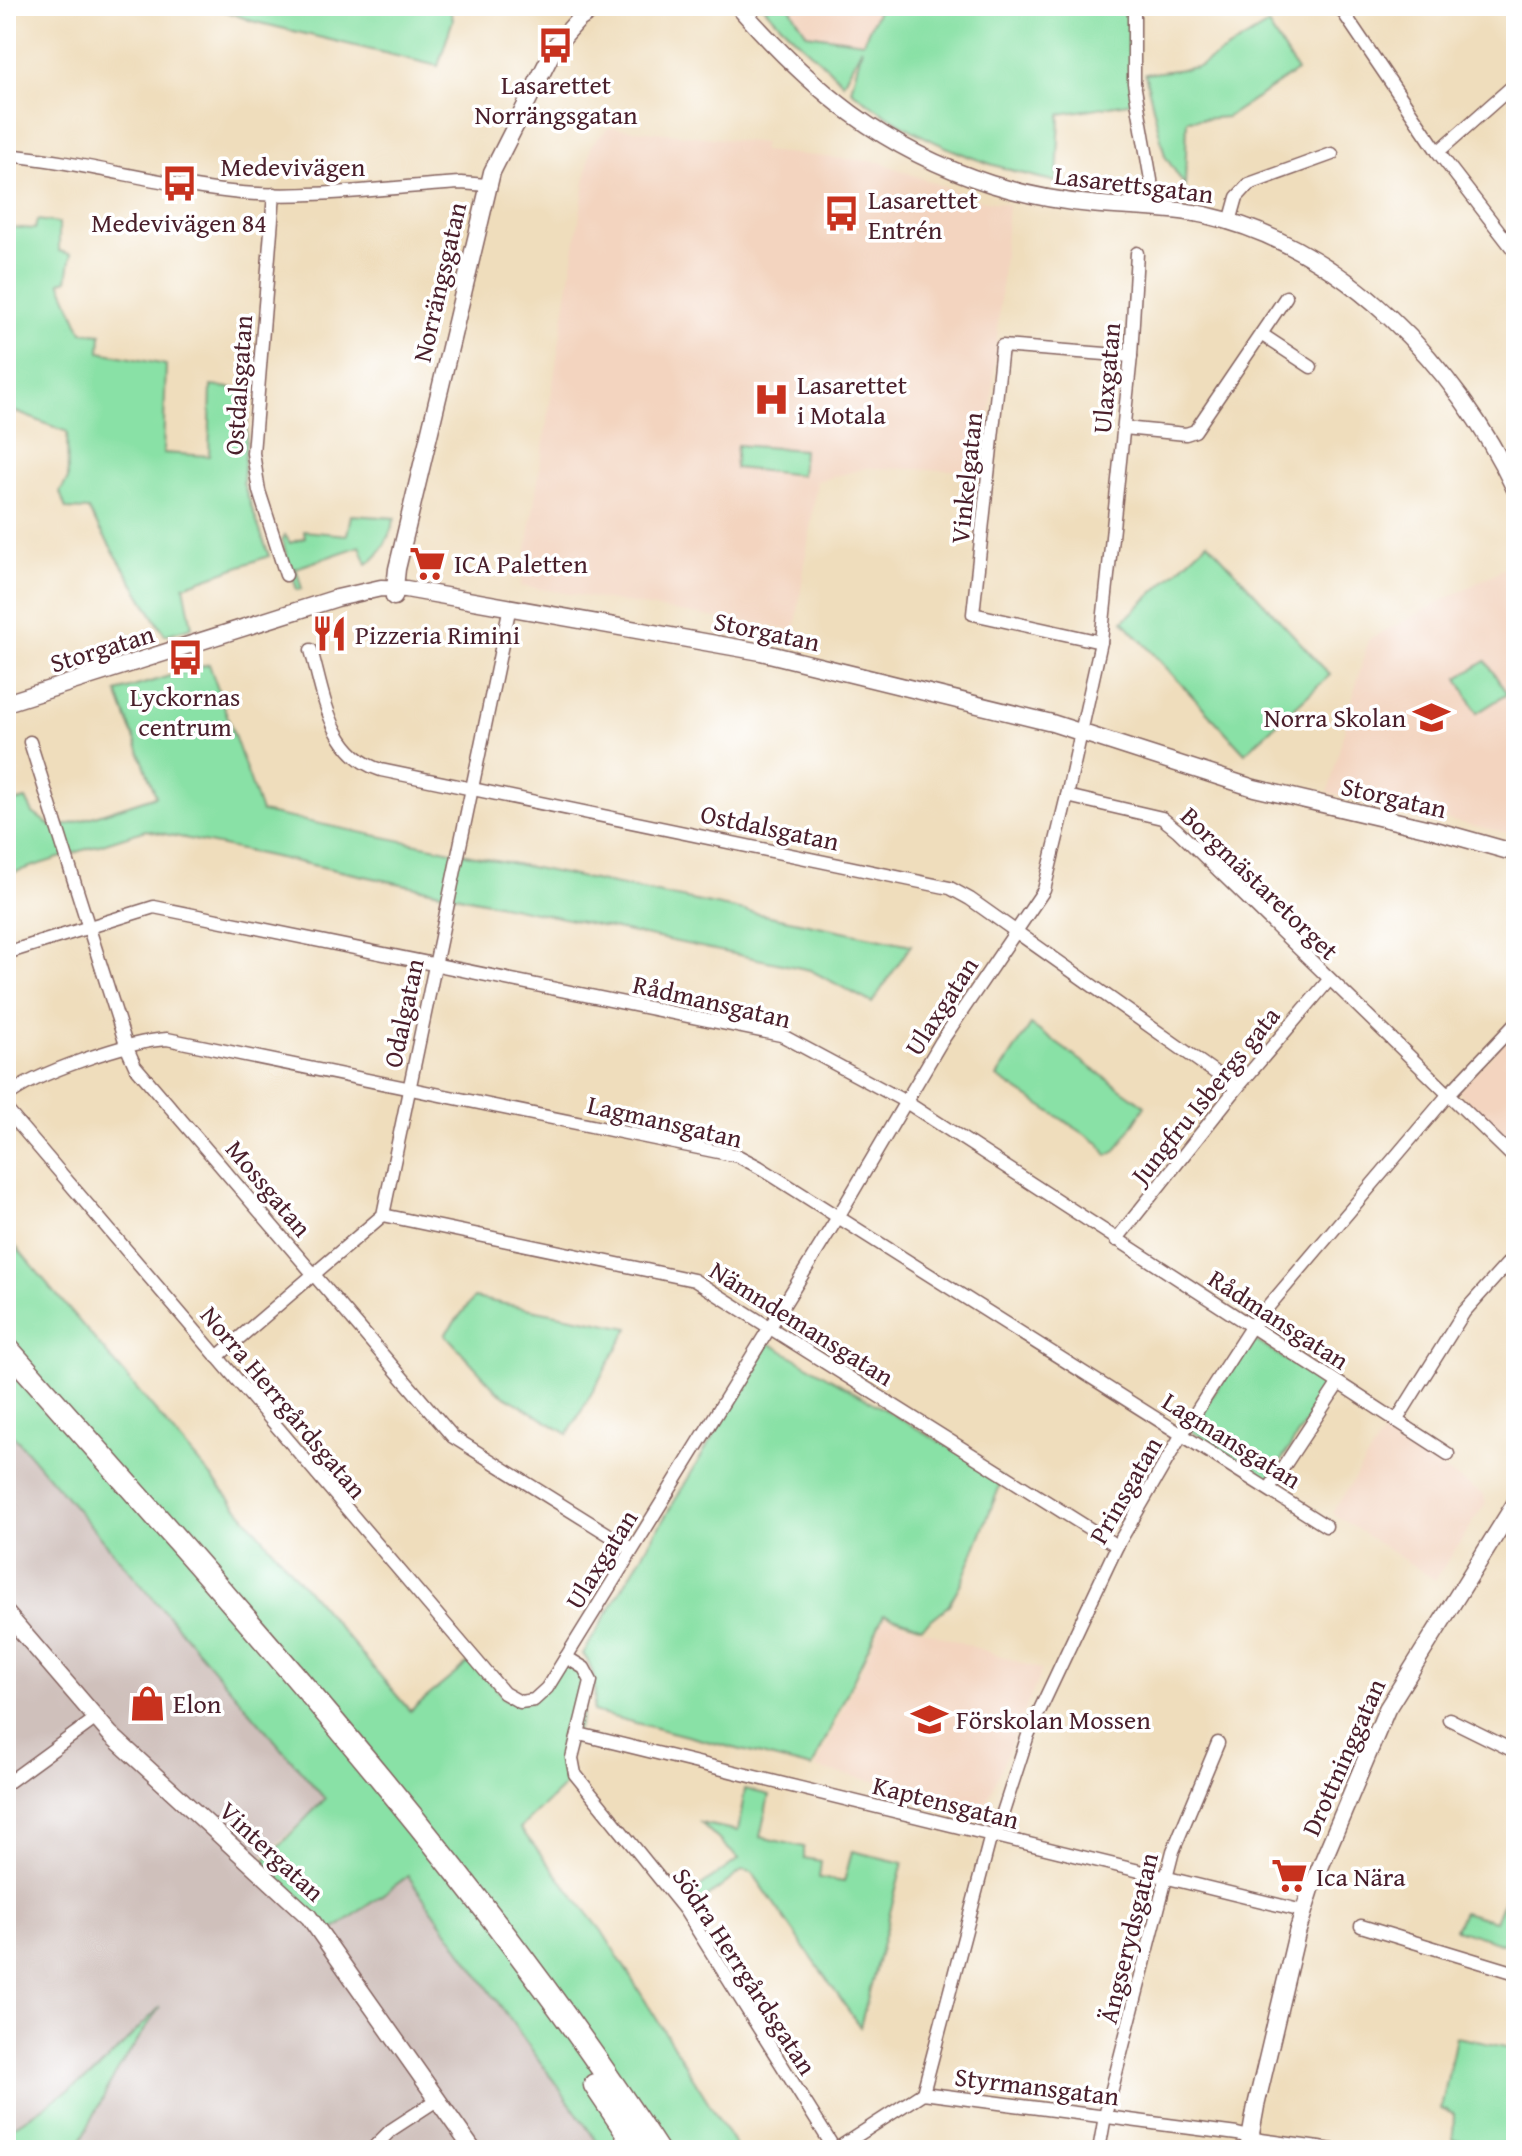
<svg xmlns="http://www.w3.org/2000/svg" width="1522" height="2156" font-family="'Gentium Book Plus',serif">
	<style>
		.built { fill: #f3d4bf }
		.industrial { fill: #cfc0bb }
		.green { fill: #89e1a6; stroke: #6a8068; stroke-width: 2 }
		.lines { fill: none; stroke-linecap: round; stroke-linejoin: round }
		.street-casing { stroke: #84625e; stroke-width: 15 }
		.secondary-casing { stroke: #84625e; stroke-width: 19 }
		.highway-casing { stroke: #84625e; stroke-width: 25 }
		.street { stroke: #fff; stroke-width: 12 }
		.secondary { stroke: #fff; stroke-width: 16 }
		.highway { stroke: #fff; stroke-width: 22 }
		.labels { text-anchor: middle; dominant-baseline: central; stroke-width: 7; stroke-linejoin: round; paint-order: stroke }
		.poi-label { font-size: 26px; fill: #4a1f2b; stroke: #fff; text-anchor: start }
		.street-label { font-size: 26px; fill: #4a1f2b; stroke: #fff }
	</style>
	<rect width="100%" height="100%" fill="#fff"/>
	<filter id="ink" filterUnits="userSpaceOnUse"><feTurbulence type="fractalNoise" baseFrequency=".0125" numOctaves="2"/><feDisplacementMap in="SourceGraphic" scale="16" xChannelSelector="R" yChannelSelector="G"/><feConvolveMatrix kernelMatrix="1 2 1 2 8 2 1 2 1" color-interpolation-filters="sRGB"/></filter>
	<filter id="wash" filterUnits="userSpaceOnUse"><feTurbulence type="fractalNoise" baseFrequency=".006" numOctaves="4" result="noise"/><feDisplacementMap in="SourceGraphic" scale="32" xChannelSelector="R" yChannelSelector="G"/><feGaussianBlur stdDeviation="1.8" result="paint"/><feColorMatrix in="noise" values="0 0 0 0 0 0 0 0 0 0 0 0 0 0 0 0 0 1.4 0 .05"/><feComposite in="paint" operator="in"/></filter>
	<g filter="url(#wash)">
		<rect width="100%" height="100%" fill="#efddbc"/>
		<g class="built">
			<path d="M 789,6 L 880,6 L 864,42 L 807,34 Z"/>
			<path d="M 609,127 L 763,143 L 762,151 L 880,162 L 975,199 L 1008,205 L 986,471 L 867,468 L 817,481 L 795,631 L 521,586 L 591,145 Z"/>
			<path d="M 1516,562 L 1516,835 L 1328,793 L 1368,640 Z"/>
			<path d="M 1516,1030 L 1516,1149 L 1458,1091 Z"/>
			<path d="M 1384,1432 L 1484,1495 L 1486,1503 L 1435,1580 L 1332,1513 Z"/>
			<path d="M 885,1617 L 1042,1670 L 985,1807 L 816,1768 Z"/>
		</g>
		<path class="industrial" d="M 6,1427 L 326,1799 L 254,1865 L 408,1876 L 610,2150 L 76,2150 L 116,2073 L 156,2013 L 95,2073 L 6,2131 Z"/>
		<g class="green">
			<path d="M 212,6 L 448,6 L 453,19 L 438,66 L 252,21 Z"/>
			<path d="M 763,6 L 789,6 L 807,34 L 863,42 L 880,6 L 1136,6 L 1135,102 L 1060,114 L 1057,182 C 979,165 914,139 851,90 L 862,47 L 843,83 C 817,56 787,34 763,6 Z"/>
			<path d="M 1268,25 L 1297,71 L 1227,117 L 1187,120 L 1185,186 L 1165,156 L 1145,74 L 1198,67 Z"/>
			<path d="M 37,220 L 59,223 L 59,251 L 71,254 L 67,280 L 60,282 L 82,332 L 101,334 L 100,352 L 166,365 L 163,453 L 209,456 L 211,386 L 250,390 L 243,483 L 269,556 L 184,586 L 192,627 L 165,635 L 88,510 L 66,509 L 60,492 L 68,479 L 67,432 L 6,408 L 6,227 L 35,229 Z"/>
			<path d="M 737,445 L 803,450 L 801,475 L 735,468 Z"/>
			<path d="M 351,515 L 395,518 C 389,536 383,554 367,564 L 360,546 L 296,568 L 302,589 L 297,590 L 282,540 L 285,535 L 290,543 L 305,538 L 304,531 L 347,535 Z"/>
			<path d="M 1208,542 L 1330,675 L 1245,753 L 1123,621 Z"/>
			<path d="M 1486,661 L 1507,694 L 1477,713 L 1458,678 Z"/>
			<path d="M 209,664 L 261,812 L 911,945 L 872,1003 L 810,970 L 146,830 L 6,875 L 6,804 L 26,799 L 33,813 L 55,829 L 156,796 L 117,692 Z"/>
			<path d="M 1031,1025 L 1145,1106 L 1116,1151 L 1107,1156 L 1100,1144 L 997,1077 Z"/>
			<path d="M 6,1235 L 410,1711 L 472,1660 L 505,1699 L 532,1702 L 566,1651 C 571,1658 578,1665 582,1672 C 594,1696 573,1742 564,1766 L 573,1778 L 520,1828 L 602,1931 L 738,2150 L 603,2150 L 408,1876 L 324,1937 L 257,1868 L 325,1799 L 6,1427 Z"/>
			<path d="M 474,1298 L 629,1328 L 568,1434 L 497,1391 L 445,1334 Z"/>
			<path d="M 1250,1337 L 1328,1387 L 1269,1480 L 1190,1430 Z"/>
			<path d="M 769,1343 L 1003,1478 L 962,1581 L 948,1606 L 922,1627 L 884,1614 L 812,1768 L 593,1712 C 596,1693 596,1670 583,1654 Z"/>
			<path d="M 745,1789 L 769,1795 L 760,1837 L 804,1847 L 804,1858 L 821,1861 L 819,1878 L 844,1882 L 852,1851 L 903,1863 L 860,2027 L 752,1872 L 743,1870 L 696,1906 L 689,1895 L 739,1859 L 701,1823 L 738,1831 Z"/>
			<path d="M 1516,1873 L 1516,1948 L 1455,1929 L 1463,1912 L 1495,1921 Z"/>
			<path d="M 160,2007 L 116,2073 L 76,2150 L 6,2150 L 6,2131 L 95,2073 Z"/>
			<path d="M 1456,2037 L 1516,2049 L 1516,2116 L 1508,2145 L 1453,2140 L 1454,2114 L 1441,2109 Z"/>
		</g>
	</g>
	<g filter="url(#ink)">
		<g class="lines">
			<defs>
				<g id="street">
					<path d="M 1134,6 L 1134,83 L 1151,180 L 1153,208"/>
					<path d="M 1339,6 L 1438,152 L 1516,253"/>
					<path d="M 1438,152 L 1516,83"/>
					<path d="M 6,155 C 86,162 163,186 241,193 C 312,199 390,187 461,183 L 487,185"/>
					<path d="M 274,194 L 253,453 L 259,491 L 286,575"/>
					<path d="M 1230,222 L 1237,197 L 1249,184 L 1332,154"/>
					<path d="M 1261,334 L 1311,367"/>
					<path d="M 1124,428 L 1186,434 L 1195,431 L 1286,297"/>
					<path d="M 1101,642 L 973,614 L 1002,346 L 1131,356"/>
					<path d="M 311,650 C 324,695 330,755 381,770 L 950,888 L 970,899 L 1237,1088"/>
					<path d="M 30,742 L 127,1048 L 135,1066 L 453,1437 L 632,1549"/>
					<path d="M 1067,796 L 1162,818 L 1177,830 L 1516,1160"/>
					<path d="M 6,953 L 154,907 L 781,1035 L 906,1102 L 1448,1454"/>
					<path d="M 6,1097 C 35,1073 130,1041 167,1039 L 738,1156 L 759,1167 L 1326,1526"/>
					<path d="M 6,1109 L 504,1693 L 520,1702 L 534,1700 L 547,1688 L 838,1217 L 941,1042 L 1044,890 L 1067,796 L 1101,642 L 1131,356 L 1137,253"/>
					<path d="M 383,1215 L 694,1280 L 1117,1546"/>
					<path d="M 1116,1240 L 1237,1088 L 1329,980"/>
					<path d="M 217,1357 L 383,1215 L 510,606"/>
					<path d="M 1396,1421 L 1464,1312 L 1516,1254"/>
					<path d="M 1269,1489 L 1338,1384"/>
					<path d="M 566,1657 L 584,1668 L 591,1681 L 572,1758 L 575,1774 L 685,1910 L 835,2150 L 923,2093 L 1237,2134 L 1261,2140 L 1333,2150"/>
					<path d="M 1449,1719 L 1516,1752"/>
					<path d="M 579,1734 L 1303,1911"/>
					<path d="M 6,1784 L 95,1719"/>
					<path d="M 995,1837 L 1028,1735 L 1117,1546 L 1182,1434 L 1251,1327 L 1448,1095 L 1516,1023"/>
					<path d="M 1361,1926 L 1516,1973"/>
					<path d="M 923,2093 L 991,1835"/>
					<path d="M 371,2150 L 391,2130 L 437,2100"/>
					<path d="M 1099,2150 L 1105,2116 L 1173,1851 L 1218,1743"/>
				</g>
				<g id="secondary">
					<path d="M 738,6 C 812,90 882,149 991,184 C 1023,194 1057,201 1091,204 C 1129,208 1168,207 1205,215 C 1344,246 1457,367 1516,491"/>
					<path d="M 394,597 L 397,569 L 492,172 L 556,45 L 578,20 L 598,6"/>
					<path d="M 6,703 L 337,598 L 381,588 L 406,589 L 761,652 L 1052,723 L 1254,788 L 1434,830 L 1516,853"/>
					<path d="M 6,1613 L 110,1734 L 309,1917 L 473,2150"/>
					<path d="M 1248,2150 L 1256,2106 L 1297,1933 L 1311,1889 L 1387,1709 L 1516,1502"/>
				</g>
				<g id="highway">
					<path d="M 6,1347 C 234,1605 469,1861 657,2150"/>
					<path d="M 595,2085 L 638,2149"/>
				</g>
			</defs>
			<use href="#street" class="street-casing"/>
			<use href="#secondary" class="secondary-casing"/>
			<use href="#highway" class="highway-casing"/>
			<use href="#street" class="street"/>
			<use href="#secondary" class="secondary"/>
			<use href="#highway" class="highway"/>
		</g>
	</g>
	<defs>
		<symbol id="bus-bare" viewBox="-9 -9 18 18"><path d="M-5-6H5V4H4V6H2V4H-2V6H-4V4H-5ZM-3.5-4V0h7V-4ZM-3.5 1.2v1.5H-2V1.2ZM2 1.2v1.5H3.5V1.2Z" fill="#c8321e" stroke="#fff" stroke-width="2.5" paint-order="stroke"/></symbol>
		<symbol id="hospital-bare" viewBox="-9 -9 18 18"><path d="M-5-5h3v3.5h4V-5h3V5h-3V1.5h-4V5h-3Z" fill="#c8321e" stroke="#fff" stroke-width="2.5" paint-order="stroke"/></symbol>
		<symbol id="supermarket-bare" viewBox="-9 -9 18 18"><path d="M-6-5.5h2.5l.6 2H6L4.5 2H-2.5L-4.4-4H-6ZM-1.5 3.2a1.3 1.3 0 1 0 .1 0ZM3 3.2a1.3 1.3 0 1 0 .1 0Z" fill="#c8321e" stroke="#fff" stroke-width="2.5" paint-order="stroke"/></symbol>
		<symbol id="restaurant-bare" viewBox="-9 -9 18 18"><path d="M-5-6h1v4h1v-4h1v4h1v-4h1v5L-1.5 .5V6h-2V.5L-5-1ZM5-6V6H3V1.5H1.5Q1.5-4 5-6Z" fill="#c8321e" stroke="#fff" stroke-width="2.5" paint-order="stroke"/></symbol>
		<symbol id="school-bare" viewBox="-9 -9 18 18"><path d="M0-5L7-2L0 1L-7-2ZM-4 1L0 2.5L4 1V4Q0 6-4 4Z" fill="#c8321e" stroke="#fff" stroke-width="2.5" paint-order="stroke"/></symbol>
		<symbol id="shop-bare" viewBox="-9 -9 18 18"><path d="M-5-2.5h2.3a2.7 3.5 0 0 1 5.4 0H5L5.5 6h-11ZM-1.5-2.5h3a1.5 2.3 0 0 0-3 0Z" fill="#c8321e" stroke="#fff" stroke-width="2.5" paint-order="stroke"/></symbol>
	</defs>
	<g fill-rule="evenodd">
		<use href="#bus-bare" x="530" y="20" width="51" height="51"/>
		<use href="#bus-bare" x="154" y="158" width="51" height="51"/>
		<use href="#bus-bare" x="816" y="188" width="51" height="51"/>
		<use href="#hospital-bare" x="746" y="374" width="51" height="51"/>
		<use href="#supermarket-bare" x="402" y="538" width="51" height="51"/>
		<use href="#restaurant-bare" x="304" y="608" width="51" height="51"/>
		<use href="#bus-bare" x="160" y="632" width="51" height="51"/>
		<use href="#school-bare" x="1406" y="692" width="51" height="51"/>
		<use href="#shop-bare" x="122" y="1678" width="51" height="51"/>
		<use href="#school-bare" x="904" y="1694" width="51" height="51"/>
		<use href="#supermarket-bare" x="1264" y="1850" width="51" height="51"/>
	</g>
	<g class="labels">
		<g class="poi-label">
			<text x="556" y="84" text-anchor="middle">Lasarettet<tspan x="556" dy="30">Norrängsgatan</tspan></text>
			<text x="868" y="199">Lasarettet<tspan x="868" dy="30">Entrén</tspan></text>
			<text x="179" y="222" text-anchor="middle">Medevivägen 84</text>
			<text x="797" y="384">Lasarettet<tspan x="797" dy="30">i Motala</tspan></text>
			<text x="454" y="563">ICA Paletten</text>
			<text x="355" y="634">Pizzeria Rimini</text>
			<text x="185" y="696" text-anchor="middle">Lyckornas<tspan x="185" dy="30">centrum</tspan></text>
			<text x="1406" y="717" text-anchor="end">Norra Skolan</text>
			<text x="173" y="1703">Elon</text>
			<text x="956" y="1719">Förskolan Mossen</text>
			<text x="1316" y="1876">Ica Nära</text>
		</g>
		<g class="street-label">
			<text x="293" y="166">Medevivägen</text>
			<text transform="translate(1134 184) rotate(7)">Lasarettsgatan</text>
			<text transform="translate(439 282) rotate(-77)">Norrängsgatan</text>
			<text transform="translate(1106 378) rotate(-85)">Ulaxgatan</text>
			<text transform="translate(238 385) rotate(-86)">Ostdalsgatan</text>
			<text transform="translate(966 478) rotate(-84)">Vinkelgatan</text>
			<text transform="translate(767 631) rotate(12)">Storgatan</text>
			<text transform="translate(102 648) rotate(-17)">Storgatan</text>
			<text transform="translate(1394 797) rotate(13)">Storgatan</text>
			<text transform="translate(770 827) rotate(12)">Ostdalsgatan</text>
			<text transform="translate(1260 883) rotate(44)">Borgmästaretorget</text>
			<text transform="translate(712 1001) rotate(13)">Rådmansgatan</text>
			<text transform="translate(941 1006) rotate(-57)">Ulaxgatan</text>
			<text transform="translate(403 1013) rotate(-78)">Odalgatan</text>
			<text transform="translate(1205 1095) rotate(-51)">Jungfru Isbergs gata</text>
			<text transform="translate(665 1121) rotate(13)">Lagmansgatan</text>
			<text transform="translate(269 1188) rotate(50)">Mossgatan</text>
			<text transform="translate(1279 1319) rotate(33)">Rådmansgatan</text>
			<text transform="translate(802 1323) rotate(32)">Nämndemansgatan</text>
			<text transform="translate(284 1402) rotate(50)">Norra Herrgårdsgatan</text>
			<text transform="translate(1232 1440) rotate(32)">Lagmansgatan</text>
			<text transform="translate(1125 1490) rotate(-60)">Prinsgatan</text>
			<text transform="translate(601 1559) rotate(-58)">Ulaxgatan</text>
			<text transform="translate(1343 1757) rotate(-66)">Drottninggatan</text>
			<text transform="translate(946 1802) rotate(14)">Kaptensgatan</text>
			<text transform="translate(272 1851) rotate(43)">Vintergatan</text>
			<text transform="translate(1128 1938) rotate(-76)">Ängserydsgatan</text>
			<text transform="translate(745 1971) rotate(57)">Södra Herrgårdsgatan</text>
			<text transform="translate(1037 2086) rotate(7)">Styrmansgatan</text>
		</g>
	</g>
	<rect width="1522" height="2156" fill="none" stroke="#fff" stroke-width="32"/>
</svg>
